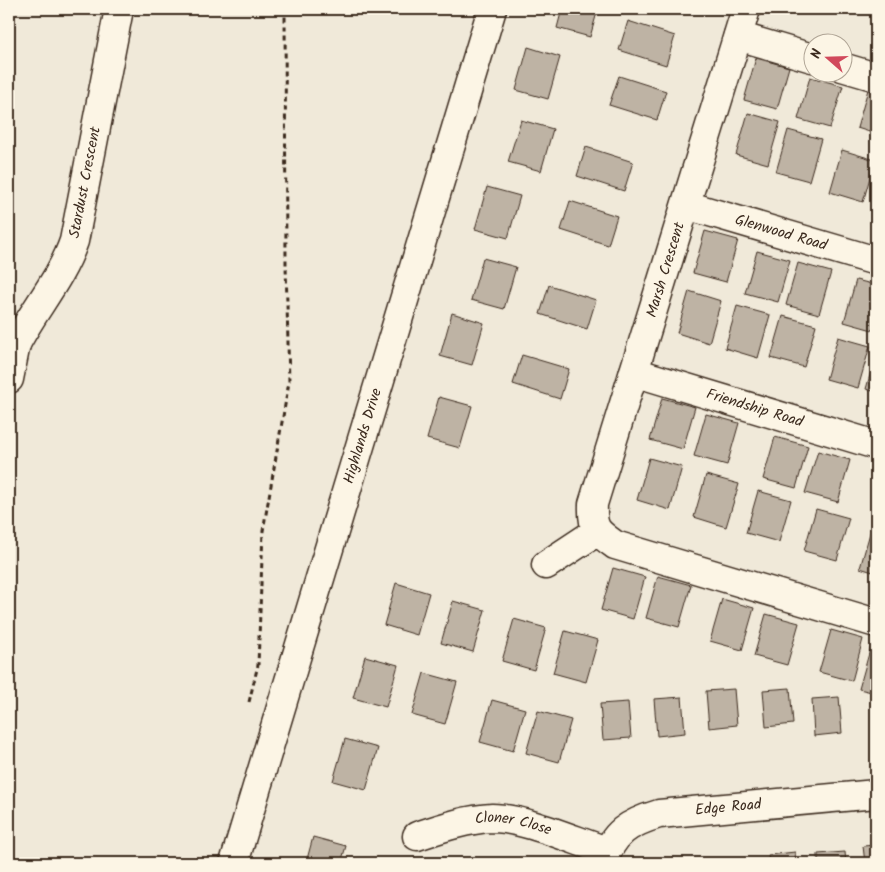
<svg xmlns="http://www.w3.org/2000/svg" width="885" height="872" font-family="Kalam,sans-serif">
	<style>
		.building { fill: #beb3a4; stroke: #3b2a1e }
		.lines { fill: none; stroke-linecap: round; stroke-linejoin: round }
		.minor-casing { stroke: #3b2a1e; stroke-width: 31 }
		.secondary-casing { stroke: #3b2a1e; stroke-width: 31 }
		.path { stroke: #3b2a1e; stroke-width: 3; stroke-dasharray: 5 4; stroke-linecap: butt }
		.minor { stroke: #fcf5e5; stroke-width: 28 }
		.secondary { stroke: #fcf5e5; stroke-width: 28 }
		.labels { text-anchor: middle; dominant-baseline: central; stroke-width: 4; stroke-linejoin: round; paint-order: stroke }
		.street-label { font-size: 15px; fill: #3b2a1e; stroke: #fcf5e5 }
	</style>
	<rect width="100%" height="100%" fill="#f0e9d9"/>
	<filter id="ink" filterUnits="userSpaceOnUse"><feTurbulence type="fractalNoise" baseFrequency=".02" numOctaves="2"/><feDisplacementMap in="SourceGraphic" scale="10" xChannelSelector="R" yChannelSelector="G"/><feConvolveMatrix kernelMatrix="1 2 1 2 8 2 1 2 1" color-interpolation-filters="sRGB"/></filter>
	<g filter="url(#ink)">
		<g class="building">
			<path d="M 562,9 L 598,9 L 590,37 L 557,28 Z"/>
			<path d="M 628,21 L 675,36 L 666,65 L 619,50 Z"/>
			<path d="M 528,47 L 560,57 L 548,99 L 516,90 Z"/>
			<path d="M 756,58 L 789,67 L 777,109 L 744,100 Z"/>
			<path d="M 619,76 L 666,91 L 657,120 L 609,105 Z"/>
			<path d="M 810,77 L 843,86 L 830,128 L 798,119 Z"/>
			<path d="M 869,86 L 876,88 L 876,134 L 857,128 Z"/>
			<path d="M 748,113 L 780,122 L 768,164 L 736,155 Z"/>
			<path d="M 521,120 L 553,129 L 541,171 L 508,162 Z"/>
			<path d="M 788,130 L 821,139 L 809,181 L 776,172 Z"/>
			<path d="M 586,147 L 633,162 L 624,191 L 577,176 Z"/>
			<path d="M 842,150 L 875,160 L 863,202 L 830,192 Z"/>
			<path d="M 487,187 L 520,196 L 508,238 L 475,229 Z"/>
			<path d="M 570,201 L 617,216 L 608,245 L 561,230 Z"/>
			<path d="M 705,231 L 738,240 L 726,282 L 693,273 Z"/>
			<path d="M 757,251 L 790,260 L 778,302 L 745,293 Z"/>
			<path d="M 483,258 L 516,267 L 504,309 L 471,300 Z"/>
			<path d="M 798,263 L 831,272 L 819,314 L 786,305 Z"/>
			<path d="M 856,280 L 876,285 L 876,331 L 844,322 Z"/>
			<path d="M 549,285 L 596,300 L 587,329 L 540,314 Z"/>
			<path d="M 689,291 L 721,301 L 709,343 L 677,333 Z"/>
			<path d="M 737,306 L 770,315 L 758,358 L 725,348 Z"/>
			<path d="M 452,313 L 484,323 L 472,365 L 440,356 Z"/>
			<path d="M 783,316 L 816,325 L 804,367 L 771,358 Z"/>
			<path d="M 838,337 L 870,346 L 858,388 L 826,379 Z"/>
			<path d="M 876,354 L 876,392 L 866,389 Z"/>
			<path d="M 522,355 L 569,369 L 560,399 L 513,384 Z"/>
			<path d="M 439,397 L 472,406 L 460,448 L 427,439 Z"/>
			<path d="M 662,398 L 695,407 L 683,449 L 650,440 Z"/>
			<path d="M 706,414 L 739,423 L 727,465 L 694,456 Z"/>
			<path d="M 775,437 L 808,446 L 796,488 L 763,479 Z"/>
			<path d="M 818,451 L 850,460 L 838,502 L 805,493 Z"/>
			<path d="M 649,458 L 682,467 L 670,510 L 637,500 Z"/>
			<path d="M 706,475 L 739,484 L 726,527 L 694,517 Z"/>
			<path d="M 758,491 L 791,500 L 779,542 L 746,533 Z"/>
			<path d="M 816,509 L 849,518 L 837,560 L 804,551 Z"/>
			<path d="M 872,526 L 876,528 L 876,573 L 860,568 Z"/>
			<path d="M 613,568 L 645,577 L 633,619 L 601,610 Z"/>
			<path d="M 658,576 L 691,585 L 679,627 L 646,618 Z"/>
			<path d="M 396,583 L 429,593 L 417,635 L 384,625 Z"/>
			<path d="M 722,599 L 754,608 L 742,650 L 710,641 Z"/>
			<path d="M 453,601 L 485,610 L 473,652 L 441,643 Z"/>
			<path d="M 766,614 L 799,623 L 787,665 L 754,656 Z"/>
			<path d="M 514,619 L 546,628 L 534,670 L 502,661 Z"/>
			<path d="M 831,630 L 863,639 L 852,681 L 819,672 Z"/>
			<path d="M 565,631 L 598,640 L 586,682 L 553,673 Z"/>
			<path d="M 871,646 L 876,648 L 876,693 L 859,689 Z"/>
			<path d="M 365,656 L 398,665 L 386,707 L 353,698 Z"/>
			<path d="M 424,673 L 457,682 L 445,724 L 412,715 Z"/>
			<path d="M 790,688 L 793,724 L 766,727 L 763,690 Z"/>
			<path d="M 734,689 L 737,725 L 709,728 L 706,691 Z"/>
			<path d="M 682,697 L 685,733 L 657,736 L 654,699 Z"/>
			<path d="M 839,697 L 842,733 L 814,736 L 812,699 Z"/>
			<path d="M 492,700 L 525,709 L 513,751 L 480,742 Z"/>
			<path d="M 628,702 L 631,738 L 603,740 L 600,704 Z"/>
			<path d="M 538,711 L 571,720 L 559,762 L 526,753 Z"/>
			<path d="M 345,739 L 378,748 L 366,790 L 333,781 Z"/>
			<path d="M 313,837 L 346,846 L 341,863 L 306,863 Z"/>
			<path d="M 876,845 L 876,863 L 865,863 L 863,846 Z"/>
			<path d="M 795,852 L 796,863 L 769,863 L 768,855 Z"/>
			<path d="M 845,852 L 846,863 L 818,863 L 818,854 Z"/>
		</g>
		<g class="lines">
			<defs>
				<g id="minor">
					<path d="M 746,9 L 593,504 C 592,529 596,531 615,545 L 876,623"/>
					<path d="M 738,36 L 812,58"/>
					<path d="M 842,67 L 876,77"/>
					<path id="s1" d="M 686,205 L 876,261"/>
					<path d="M 9,340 L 16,344 L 9,379"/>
					<path id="s2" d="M 16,344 C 34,309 61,279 74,241 L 119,9"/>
					<path id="s3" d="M 634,372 L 876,445"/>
					<path d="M 546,565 L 596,532"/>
					<path id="s4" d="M 417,836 C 441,828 467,819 492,818 C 525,818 575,841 607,851"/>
					<path id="s5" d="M 603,863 C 613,832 629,823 659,814 L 876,794"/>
				</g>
				<g id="secondary">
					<path id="s6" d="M 234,863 L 492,9"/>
				</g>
			</defs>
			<use href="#minor" class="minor-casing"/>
			<use href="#secondary" class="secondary-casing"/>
			<path class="path" d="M 249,702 L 258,665 L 263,531 L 289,382 L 286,265 L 285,9"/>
			<use href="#minor" class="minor"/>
			<use href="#secondary" class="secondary"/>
		</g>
	</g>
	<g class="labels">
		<g class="street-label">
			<text stroke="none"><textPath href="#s2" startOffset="178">Stardust Crescent</textPath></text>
			<text stroke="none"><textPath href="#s1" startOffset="99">Glenwood Road</textPath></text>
			<text transform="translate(666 270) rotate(-73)">Marsh Crescent</text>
			<text stroke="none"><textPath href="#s3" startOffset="126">Friendship Road</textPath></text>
			<text stroke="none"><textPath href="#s6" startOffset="446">Highlands Drive</textPath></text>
			<text stroke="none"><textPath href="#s5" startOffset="148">Edge Road</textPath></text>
			<text stroke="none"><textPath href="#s4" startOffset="99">Cloner Close</textPath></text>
		</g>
	</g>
	<rect width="885" height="872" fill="none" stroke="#fcf5e5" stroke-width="30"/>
	<rect x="15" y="15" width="855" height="842" fill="none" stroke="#3b2a1e" stroke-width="2" filter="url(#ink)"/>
	<g transform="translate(828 58) rotate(290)"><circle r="24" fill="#fcf5e5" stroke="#afa495"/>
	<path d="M0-4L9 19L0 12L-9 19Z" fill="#d1495b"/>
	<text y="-8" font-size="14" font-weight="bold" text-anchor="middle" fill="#3b2a1e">N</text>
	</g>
</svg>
